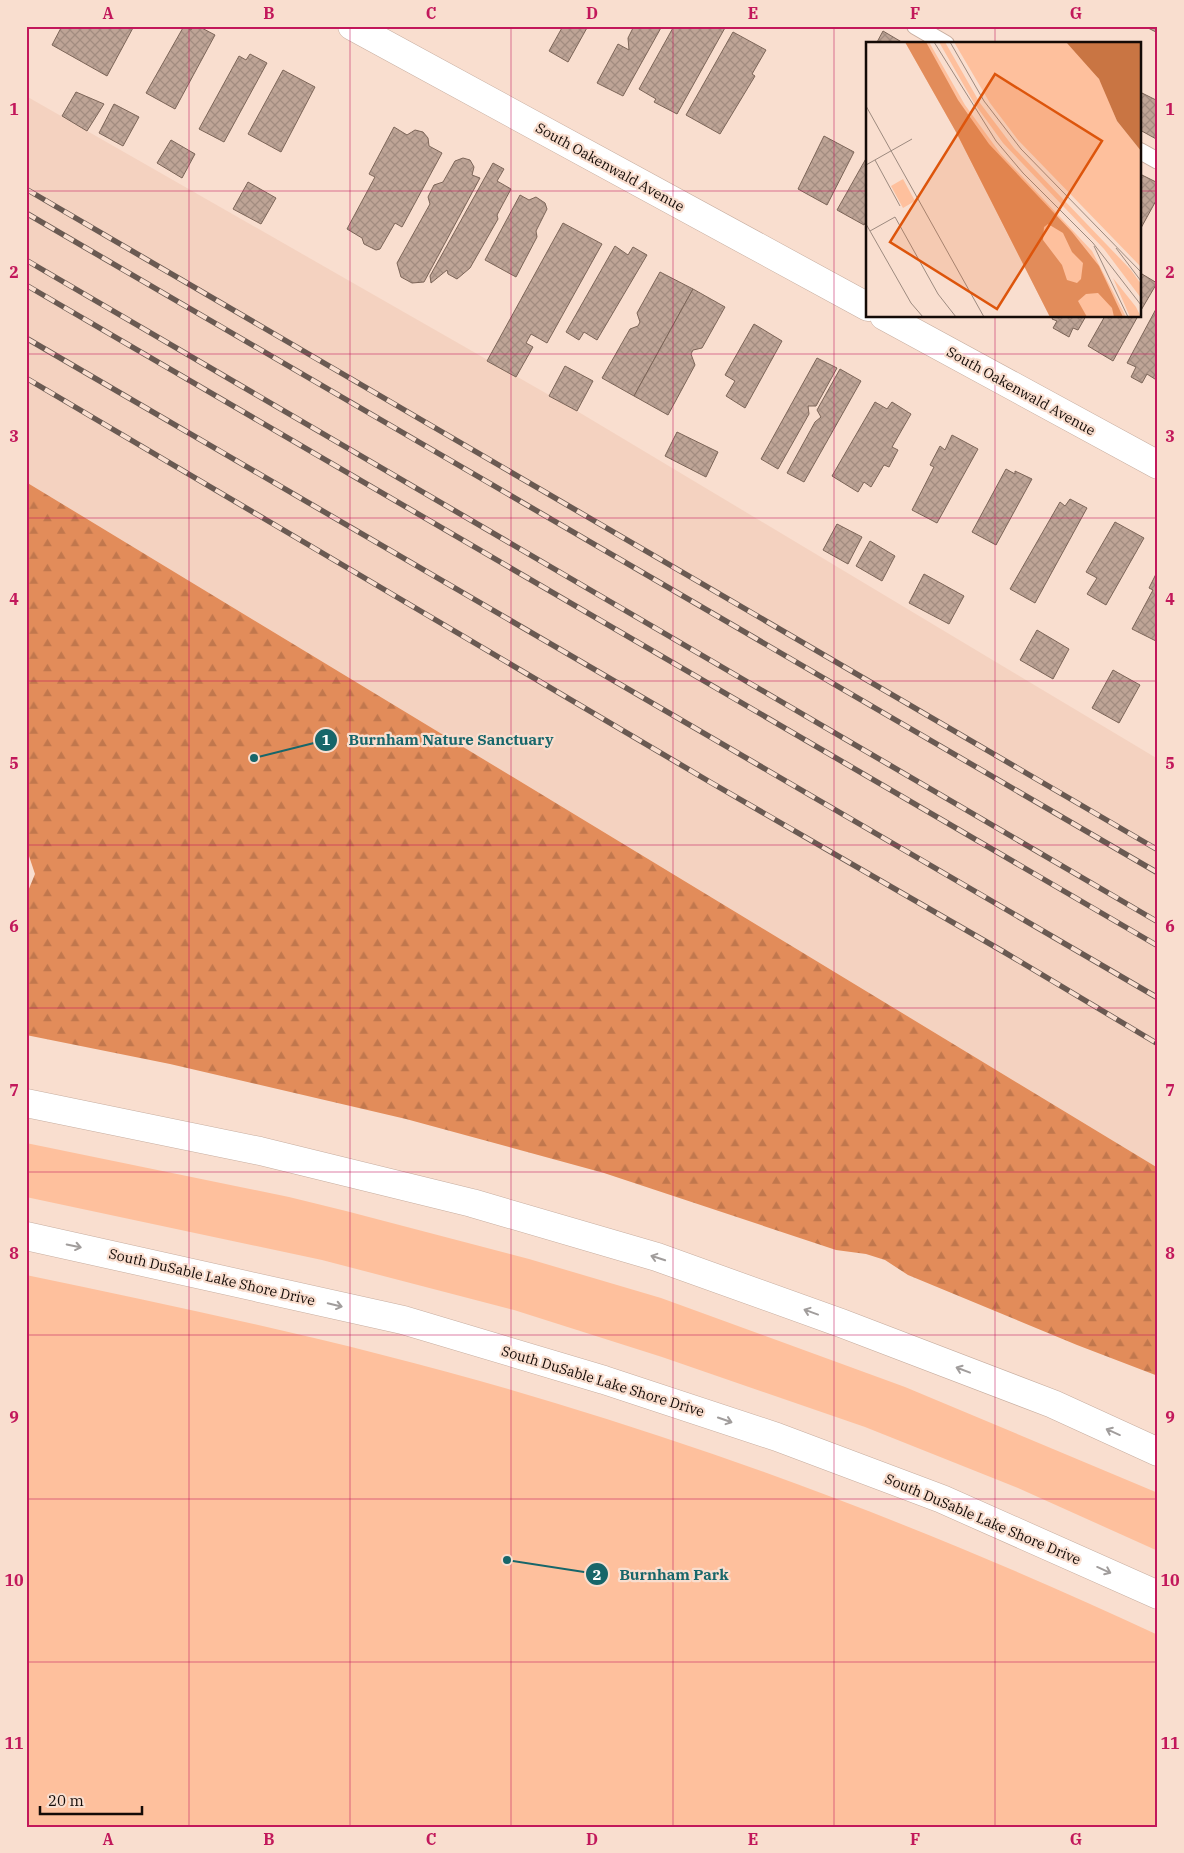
<svg xmlns="http://www.w3.org/2000/svg" width="1184" height="1853" font-family="'IBM Plex Serif',serif">
	<style>
		.built { fill: #f4d2c0 }
		.green { fill: #fec09d }
		.forest { fill: url(#forest-firs) }
		.building { fill: url(#building-cross-hatch); stroke: #7c6558 }
		.lines { fill: none; stroke-linecap: round; stroke-linejoin: round }
		.lane-casing { stroke: #c7ad9f; stroke-width: 18 }
		.street-casing { stroke: #c7ad9f; stroke-width: 29 }
		.highway-casing { stroke: #c7ad9f; stroke-width: 29 }
		.lane { stroke: #fff; stroke-width: 16 }
		.street { stroke: #fff; stroke-width: 28 }
		.highway { stroke: #fff; stroke-width: 28 }
		.rail-casing { stroke: #6a5a52; stroke-width: 5.5 }
		.rail { stroke: #f9decf; stroke-width: 4; stroke-dasharray: 11; stroke-linecap: butt }
		.oneway { stroke: #a19d9c }
		.grid { fill: none; stroke: #c2185b; stroke-width: 1; stroke-opacity: 0.55 }
		.labels { text-anchor: middle; dominant-baseline: central; stroke-width: 4.5; stroke-linejoin: round; paint-order: stroke }
		.street-label { font-size: 14px; fill: #140b07; stroke: #f9decf }
		.inset-road { fill: none; stroke: #9d8a7f; stroke-width: 1 }
		.view { fill: #dd550c; fill-opacity: 0.15; stroke: #dd550c; stroke-width: 2.5 }
		.inset-edge { fill: none; stroke: #140b07; stroke-width: 2.5 }
		.leader { fill: none; stroke: #17666a; stroke-width: 2 }
		.callout-dot { fill: #17666a; stroke: #f9decf; stroke-width: 2 }
		.mark-label { font-size: 15px; text-anchor: middle; font-weight: bold; fill: #fff }
		.callout-label { font-size: 15px; text-anchor: middle; font-weight: bold; fill: #17666a; stroke: #f9decf; stroke-width: 4.5; stroke-linejoin: round; paint-order: stroke }
		.neatline { fill: none; stroke: #c2185b; stroke-width: 2 }
		.grid-label { font-size: 16px; text-anchor: middle; font-weight: bold; fill: #c2185b }
	</style>
	<defs>
		<pattern id="forest-firs" width="22" height="20" patternUnits="userSpaceOnUse" patternTransform="scale(1.25)"><rect width="22" height="20" fill="#e28c5a"/><path d="M5 1l3.5 6h-7zM16 11l3.5 6h-7z" fill="#c1774d"/></pattern>
		<pattern id="building-cross-hatch" width="8" height="8" patternUnits="userSpaceOnUse" patternTransform="scale(1.25)"><rect width="8" height="8" fill="#bea496"/><path d="M0 0l8 8M0 8l8-8" fill="none" stroke="#a28c80"/></pattern>
	</defs>
	<rect width="100%" height="100%" fill="#f9decf"/>
	<path class="built" d="M 26,96 L 577,411 L 1158,759 L 1158,1168 L 26,482 Z"/>
	<g class="green">
		<path d="M 26,1143 L 289,1197 L 346,1211 L 529,1259 L 661,1298 L 905,1387 L 1158,1493 L 1158,1551 L 1018,1488 L 865,1427 L 662,1357 L 514,1310 L 322,1260 L 26,1197 Z"/>
		<path d="M 26,1275 C 204,1312 382,1350 555,1403 C 761,1465 963,1544 1158,1635 L 1158,1827 L 26,1827 Z"/>
	</g>
	<path class="forest" d="M 26,482 L 1158,1168 L 1158,1376 L 1077,1345 L 908,1275 L 885,1260 L 866,1254 L 836,1250 L 604,1173 L 406,1119 L 170,1064 L 26,1035 L 26,896 L 35,874 L 26,847 Z"/>
	<g class="building">
		<path d="M 62,26 L 134,26 L 107,76 L 52,45 Z"/>
		<path d="M 184,26 L 191,30 L 193,26 L 198,26 L 215,35 L 175,109 L 146,93 Z"/>
		<path d="M 563,26 L 588,26 L 568,62 L 549,51 Z"/>
		<path d="M 634,26 L 662,26 L 623,96 L 597,83 L 618,44 L 629,50 L 628,38 Z"/>
		<path d="M 674,26 L 726,26 L 677,114 L 654,102 L 656,99 L 639,89 Z"/>
		<path d="M 1144,26 L 1158,26 L 1158,33 Z"/>
		<path d="M 883,31 L 905,44 L 876,44 Z"/>
		<path d="M 733,32 L 766,50 L 752,74 L 755,76 L 720,134 L 686,115 Z"/>
		<path d="M 250,54 L 267,63 L 224,142 L 199,129 L 239,56 L 246,60 Z"/>
		<path d="M 283,70 L 315,87 L 281,152 L 248,134 Z"/>
		<path d="M 76,92 L 104,104 L 87,131 L 62,116 Z"/>
		<path d="M 1140,92 L 1158,101 L 1158,140 L 1140,130 Z"/>
		<path d="M 114,104 L 139,117 L 123,146 L 99,133 Z"/>
		<path d="M 394,127 L 407,135 L 415,130 L 423,132 L 428,138 L 429,146 L 442,153 L 402,227 L 395,223 L 380,249 L 376,250 L 364,244 L 362,238 L 347,229 L 375,177 L 369,174 Z"/>
		<path d="M 824,136 L 854,152 L 827,205 L 798,189 Z"/>
		<path d="M 171,140 L 195,154 L 182,178 L 157,163 Z"/>
		<path d="M 868,155 L 868,218 L 864,225 L 837,210 Z"/>
		<path d="M 463,158 L 470,160 L 474,167 L 472,175 L 480,178 L 424,282 L 412,283 L 401,277 L 397,263 L 430,204 L 428,197 L 434,185 L 443,182 L 455,161 Z"/>
		<path d="M 493,163 L 504,169 L 497,181 L 511,189 L 497,215 L 498,219 L 470,268 L 457,279 L 448,274 L 447,270 L 431,283 L 430,276 Z"/>
		<path d="M 1140,174 L 1158,183 L 1158,197 L 1141,228 Z"/>
		<path d="M 248,182 L 276,198 L 261,224 L 233,209 Z"/>
		<path d="M 520,195 L 529,200 L 536,197 L 545,203 L 547,209 L 536,231 L 537,237 L 516,277 L 485,260 Z"/>
		<path d="M 563,223 L 602,244 L 547,343 L 531,334 L 526,343 L 533,347 L 516,377 L 487,361 Z"/>
		<path d="M 615,246 L 628,255 L 633,247 L 647,255 L 597,340 L 584,332 L 579,340 L 566,332 Z"/>
		<path d="M 660,272 L 693,289 L 634,396 L 602,378 L 630,329 L 638,326 L 640,322 L 637,313 Z"/>
		<path d="M 1142,274 L 1157,283 L 1140,312 L 1140,278 Z"/>
		<path d="M 693,289 L 725,307 L 702,348 L 693,350 L 691,354 L 695,365 L 668,415 L 634,396 Z"/>
		<path d="M 1156,309 L 1158,310 L 1158,381 L 1147,374 L 1142,383 L 1131,377 L 1136,367 L 1127,363 Z"/>
		<path d="M 1053,316 L 1086,316 L 1078,330 L 1073,328 L 1069,337 L 1053,328 L 1057,321 L 1052,319 Z"/>
		<path d="M 1105,316 L 1138,316 L 1113,361 L 1088,346 Z"/>
		<path d="M 754,324 L 782,341 L 745,408 L 726,396 L 735,381 L 725,375 Z"/>
		<path d="M 817,358 L 837,368 L 816,406 L 808,406 L 809,414 L 778,469 L 761,459 Z"/>
		<path d="M 565,366 L 593,381 L 577,411 L 549,396 Z"/>
		<path d="M 840,369 L 861,381 L 804,482 L 787,473 L 815,422 L 821,417 L 817,410 Z"/>
		<path d="M 875,402 L 887,409 L 892,402 L 911,414 L 892,447 L 898,450 L 889,467 L 884,465 L 871,487 L 864,482 L 858,492 L 832,476 Z"/>
		<path d="M 677,432 L 718,452 L 706,477 L 665,456 Z"/>
		<path d="M 952,435 L 978,449 L 937,523 L 912,510 L 934,467 L 930,465 L 940,446 L 945,450 Z"/>
		<path d="M 1006,469 L 1015,474 L 1015,471 L 1032,479 L 996,545 L 972,532 Z"/>
		<path d="M 1070,499 L 1087,508 L 1035,603 L 1010,589 L 1060,502 L 1065,506 Z"/>
		<path d="M 1115,522 L 1144,538 L 1106,605 L 1087,594 L 1097,578 L 1086,572 Z"/>
		<path d="M 837,524 L 862,537 L 848,564 L 823,550 Z"/>
		<path d="M 870,541 L 895,556 L 882,581 L 856,566 Z"/>
		<path d="M 1158,570 L 1158,642 L 1132,629 L 1153,590 L 1149,588 Z"/>
		<path d="M 924,574 L 964,596 L 949,624 L 909,603 Z"/>
		<path d="M 1037,630 L 1069,649 L 1053,679 L 1020,660 Z"/>
		<path d="M 1113,670 L 1140,685 L 1119,723 L 1092,708 Z"/>
	</g>
	<g class="lines">
		<defs>
			<g id="lane">
				<path d="M 915,26 L 946,44"/>
				<path d="M 1140,151 L 1158,161"/>
			</g>
			<g id="street">
				<path d="M 352,26 L 868,307"/>
				<path d="M 884,316 L 1158,465"/>
			</g>
			<g id="highway">
				<path d="M 26,1103 L 260,1151 L 472,1203 L 657,1257 L 841,1323 L 1053,1404 L 1158,1452"/>
				<path d="M 26,1236 L 403,1320 L 604,1380 L 777,1437 L 942,1499 L 1158,1595"/>
			</g>
		</defs>
		<use href="#lane" class="lane-casing"/>
		<use href="#street" class="street-casing"/>
		<use href="#highway" class="highway-casing"/>
		<use href="#lane" class="lane"/>
		<use href="#street" class="street"/>
		<use href="#highway" class="highway"/>
		<defs>
			<g id="rail">
				<path d="M 26,189 L 1158,850"/>
				<path d="M 26,213 L 1158,873"/>
				<path d="M 26,260 L 1158,922"/>
				<path d="M 26,285 L 1158,946"/>
				<path d="M 26,338 L 1158,998"/>
				<path d="M 26,378 L 710,782 L 1004,952 L 1158,1044"/>
			</g>
		</defs>
		<use href="#rail" class="rail-casing"/>
		<use href="#rail" class="rail"/>
	</g>
	<defs><path id="oneway-shaft" d="M-6 0H5M1.5-3L5.5 0L1.5 3" fill="none" stroke-width="1.6" stroke-linecap="round" stroke-linejoin="round" transform="scale(1.25)"/></defs>
	<g class="oneway">
		<use href="#oneway-shaft" transform="translate(74 1246) rotate(12)"/>
		<use href="#oneway-shaft" transform="translate(658 1258) rotate(-162)"/>
		<use href="#oneway-shaft" transform="translate(335 1305) rotate(13)"/>
		<use href="#oneway-shaft" transform="translate(811 1312) rotate(-160)"/>
		<use href="#oneway-shaft" transform="translate(963 1370) rotate(-159)"/>
		<use href="#oneway-shaft" transform="translate(725 1420) rotate(19)"/>
		<use href="#oneway-shaft" transform="translate(1113 1432) rotate(-156)"/>
		<use href="#oneway-shaft" transform="translate(1104 1570) rotate(24)"/>
	</g>
	<path class="grid" d="M 189,26 L 189,1827M 350,26 L 350,1827M 511,26 L 511,1827M 673,26 L 673,1827M 834,26 L 834,1827M 995,26 L 995,44M 26,191 L 868,191M 1140,191 L 1158,191M 995,316 L 995,1827M 26,354 L 1158,354M 26,518 L 1158,518M 26,681 L 1158,681M 26,845 L 1158,845M 26,1008 L 1158,1008M 26,1172 L 1158,1172M 26,1335 L 1158,1335M 26,1499 L 1158,1499M 26,1662 L 1158,1662"/>
	<g class="labels">
		<g class="street-label">
			<text transform="translate(610 167) rotate(29)">South Oakenwald Avenue</text>
			<text transform="translate(1021 391) rotate(29)">South Oakenwald Avenue</text>
			<text transform="translate(212 1277) rotate(13)">South DuSable Lake Shore Drive</text>
			<text transform="translate(603 1381) rotate(17)">South DuSable Lake Shore Drive</text>
			<text transform="translate(983 1519) rotate(23)">South DuSable Lake Shore Drive</text>
		</g>
	</g>
	<g transform="translate(866 42)">
		<rect width="275" height="275" fill="#f9decf"/>
		<path d="M 39,0 L 63,0 L 99,63 L 134,111 L 226,209 L 260,275 L 184,275 L 90,90 ZM 73,0 L 79,0 L 114,61 L 148,106 L 265,228 L 275,242 L 275,256 L 238,207 L 137,101 L 108,61 ZM 88,0 L 200,0 L 227,28 L 236,42 L 251,79 L 275,109 L 275,225 L 152,98 L 124,61 ZM 37,137 L 49,159 L 37,166 L 25,144 ZM 247,236 L 270,265 L 275,275 L 264,275 Z" fill="#fec09d"/>
		<path d="M 39,0 L 60,0 L 92,58 L 123,102 L 206,190 L 233,224 L 257,275 L 248,275 L 246,266 L 232,251 L 220,252 L 212,259 L 221,275 L 184,275 L 90,90 ZM 182,182 L 197,191 L 206,210 L 217,221 L 215,237 L 211,241 L 201,238 L 196,223 L 177,198 L 178,185 Z" fill="#e28c5a" fill-rule="evenodd"/>
		<path d="M 200,0 L 275,0 L 275,109 L 251,79 L 233,37 Z" fill="#c97543"/>
		<path class="inset-road" d="M 68,0 L 130,99 L 157,131 L 227,201 L 275,263M 84,0 L 118,59 L 155,107 L 275,230M 0,64 L 118,275M 9,118 L 34,164M 0,123 L 46,97M 0,182 L 45,261 L 57,275M 4,189 L 29,175 L 72,252 L 90,275M 228,204 L 262,275M 250,206 L 275,239"/>
		<path class="view" d="M 129,32 L 236,99 L 131,267 L 24,200 Z"/>
		<rect width="275" height="275" class="inset-edge"/>
	</g>
	<path class="leader" d="M254 758L326 740M507 1560L597 1574"/>
	<g class="callout-dot">
		<circle cx="254" cy="758" r="5"/>
		<circle cx="507" cy="1560" r="5"/>
		<circle cx="326" cy="740" r="12"/>
		<circle cx="597" cy="1574" r="12"/>
	</g>
	<g class="mark-label">
		<text x="326" y="745">1</text>
		<text x="597" y="1580">2</text>
	</g>
	<g class="callout-label">
		<text x="451" y="745">Burnham Nature Sanctuary</text>
		<text x="674" y="1580">Burnham Park</text>
	</g>
	<rect width="1184" height="1853" fill="none" stroke="#f9decf" stroke-width="55"/>
	<path d="M40 1806v8h102v-8" fill="none" stroke="#140b07" stroke-width="2.5"/>
	<text x="48" y="1806" font-size="15" fill="#140b07" stroke="#f9decf" stroke-width="4" paint-order="stroke">20 m</text>
	<rect x="28" y="28" width="1128" height="1798" class="neatline"/>
	<g class="grid-label">
		<text x="108" y="19">A</text>
		<text x="269" y="19">B</text>
		<text x="431" y="19">C</text>
		<text x="592" y="19">D</text>
		<text x="753" y="19">E</text>
		<text x="915" y="19">F</text>
		<text x="1076" y="19">G</text>
		<text x="14" y="115">1</text>
		<text x="1170" y="115">1</text>
		<text x="14" y="278">2</text>
		<text x="1170" y="278">2</text>
		<text x="14" y="442">3</text>
		<text x="1170" y="442">3</text>
		<text x="14" y="605">4</text>
		<text x="1170" y="605">4</text>
		<text x="14" y="769">5</text>
		<text x="1170" y="769">5</text>
		<text x="14" y="932">6</text>
		<text x="1170" y="932">6</text>
		<text x="14" y="1096">7</text>
		<text x="1170" y="1096">7</text>
		<text x="14" y="1259">8</text>
		<text x="1170" y="1259">8</text>
		<text x="14" y="1423">9</text>
		<text x="1170" y="1423">9</text>
		<text x="14" y="1586">10</text>
		<text x="1170" y="1586">10</text>
		<text x="14" y="1749">11</text>
		<text x="1170" y="1749">11</text>
		<text x="108" y="1845">A</text>
		<text x="269" y="1845">B</text>
		<text x="431" y="1845">C</text>
		<text x="592" y="1845">D</text>
		<text x="753" y="1845">E</text>
		<text x="915" y="1845">F</text>
		<text x="1076" y="1845">G</text>
	</g>
</svg>
